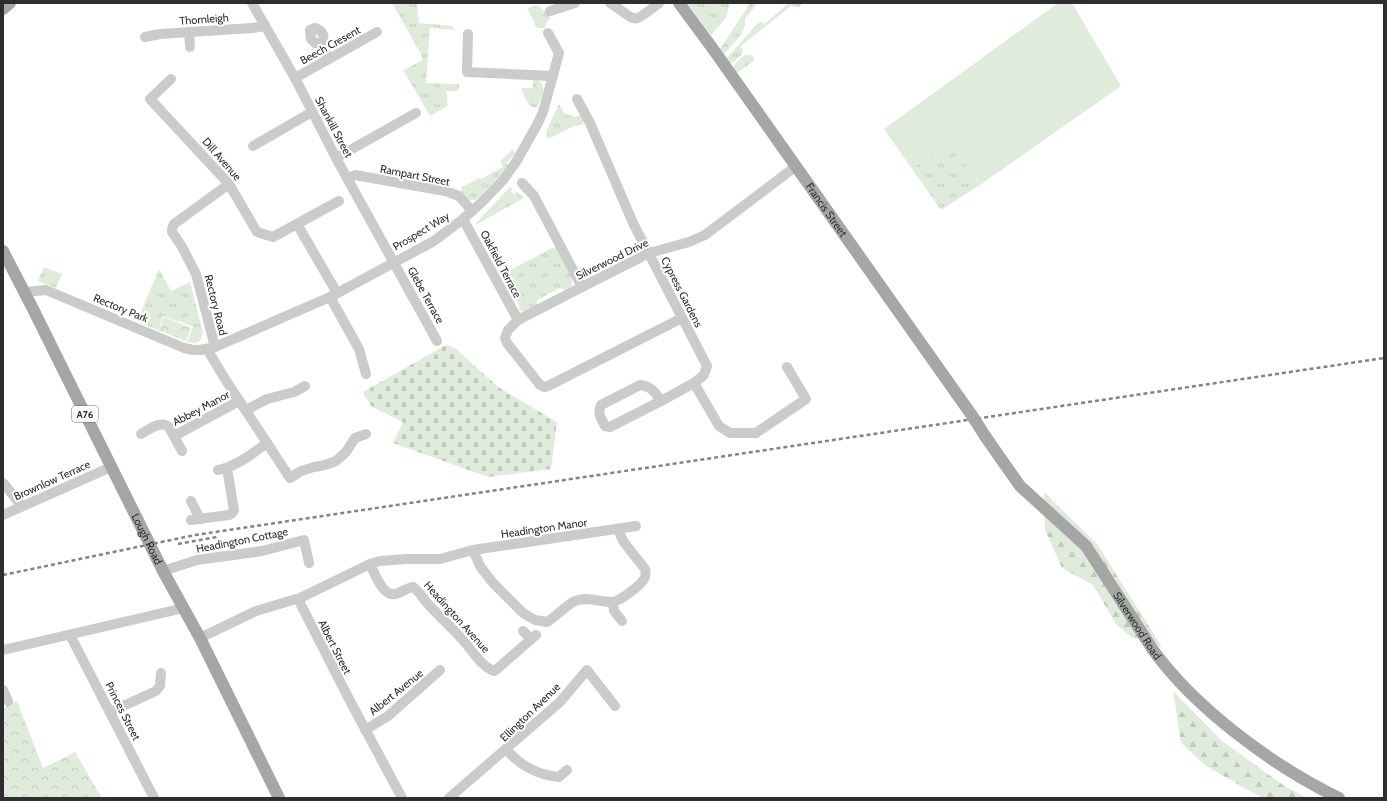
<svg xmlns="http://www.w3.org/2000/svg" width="1387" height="801" font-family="Cabin,sans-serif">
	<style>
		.grass { fill: url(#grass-tufts) }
		.forest { fill: url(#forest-firs) }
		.cemetery { fill: url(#cemetery-stones) }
		.park { fill: url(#park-crowns) }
		.garden { fill: #e0ecdb }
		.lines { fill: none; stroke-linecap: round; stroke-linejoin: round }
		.minor { stroke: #cbcbcb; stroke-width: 10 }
		.major { stroke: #a6a6a6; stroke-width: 12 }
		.rail { stroke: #838383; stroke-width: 2.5; stroke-dasharray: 4 3; stroke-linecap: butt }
		.major-bridge { stroke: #a6a6a6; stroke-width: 12 }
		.labels { text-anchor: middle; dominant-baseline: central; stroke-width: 4; stroke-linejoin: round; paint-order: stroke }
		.shield { fill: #fff; stroke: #6d6d6d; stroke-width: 1 }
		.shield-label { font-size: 10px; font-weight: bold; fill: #2e2e2e }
		.street-label { font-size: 11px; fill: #2e2e2e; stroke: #fff }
	</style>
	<defs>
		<pattern id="grass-tufts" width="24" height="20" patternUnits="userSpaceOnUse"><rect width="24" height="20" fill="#e0ecdb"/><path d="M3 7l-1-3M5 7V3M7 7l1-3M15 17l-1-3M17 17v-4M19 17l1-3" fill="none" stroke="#c0cbbc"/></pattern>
		<pattern id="forest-firs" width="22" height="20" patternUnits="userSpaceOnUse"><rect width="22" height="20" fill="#e0ecdb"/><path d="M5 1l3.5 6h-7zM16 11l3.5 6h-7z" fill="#c0cbbc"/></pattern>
		<pattern id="cemetery-stones" width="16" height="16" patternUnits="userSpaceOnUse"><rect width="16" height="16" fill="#e0ecdb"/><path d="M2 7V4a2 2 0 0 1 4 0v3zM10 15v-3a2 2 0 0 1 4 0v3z" fill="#c0cbbc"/></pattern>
		<pattern id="park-crowns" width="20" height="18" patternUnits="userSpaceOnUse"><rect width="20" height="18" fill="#e0ecdb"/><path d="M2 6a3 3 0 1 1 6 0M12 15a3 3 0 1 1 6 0" fill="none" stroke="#c0cbbc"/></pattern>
	</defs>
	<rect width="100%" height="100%" fill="#fff"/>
	<g class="grass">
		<path d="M 392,3 L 417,3 L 419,23 L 452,26 L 455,30 L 430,28 L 426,83 L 459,84 L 459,89 L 457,89 L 457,91 L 446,91 L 448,106 L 430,116 L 403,70 L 422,61 L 422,56 Z"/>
		<path d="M 687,3 L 730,3 L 726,18 L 711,35 Z"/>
		<path d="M 750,3 L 757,3 L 757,4 L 745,19 C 747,33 732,44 724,54 L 720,49 Z"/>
		<path d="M 789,3 L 803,3 L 799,7 L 791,6 L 741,46 L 743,51 L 742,54 L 731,64 L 727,58 L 757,24 L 761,22 L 764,24 Z"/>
		<path d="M 538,5 L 551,18 L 546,23 L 545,28 L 537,28 L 527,8 Z"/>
		<path d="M 746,55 L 752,55 L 755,60 L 737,73 L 733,66 L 742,57 Z"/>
		<path d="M 536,79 C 549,84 541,98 537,108 C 527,108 525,96 521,88 L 533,88 L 533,80 Z"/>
		<path d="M 559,104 L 565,114 L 575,117 L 579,115 L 581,116 L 585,122 L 582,124 L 572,127 L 548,139 L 546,132 Z"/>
		<path d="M 950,142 L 980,185 L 941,210 L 912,169 Z"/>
		<path d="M 513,149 L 515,154 L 506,163 L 508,165 L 493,183 L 476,200 L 469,200 L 461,192 L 462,187 L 479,178 L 481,179 L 503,167 L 500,161 Z"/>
		<path d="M 510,187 L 513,189 L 511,191 L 514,194 L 516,191 L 524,198 L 477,224 L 476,223 Z"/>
		<path d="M 552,248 L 558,249 L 572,279 L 572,286 L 565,290 L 560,288 L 537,300 L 537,305 L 525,311 L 520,311 L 519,309 L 520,307 L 503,274 Z"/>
		<path d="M 44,267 L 62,274 L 56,288 L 38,281 Z"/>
		<path d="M 159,269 L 171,291 L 190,282 L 203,333 C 202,342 196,345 187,342 L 193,327 L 180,321 L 179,322 L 163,316 L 158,330 L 137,321 Z"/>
	</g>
	<g class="forest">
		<path d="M 1044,492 L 1097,544 L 1162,647 L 1131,637 L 1116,624 L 1093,585 L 1062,568 L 1045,530 Z"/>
		<path d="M 1173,691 L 1221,740 L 1286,787 L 1308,798 L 1262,798 L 1206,766 L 1181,743 Z"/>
	</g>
	<path class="cemetery" d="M 446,345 L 455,348 L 498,387 L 557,422 L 551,469 L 488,477 L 393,443 L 403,422 L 371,406 L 363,392 Z"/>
	<g class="park">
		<path d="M 164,317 L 191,328 L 186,341 L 158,330 Z"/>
		<path d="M 17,701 L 43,768 L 75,752 L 102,798 L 3,798 L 3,708 Z"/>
	</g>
	<path class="garden" d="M 1058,3 L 1072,3 L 1121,86 L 980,185 L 950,142 L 912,169 L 884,129 Z"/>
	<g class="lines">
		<g class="minor">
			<path d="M 252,3 L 295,78 L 336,158 L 437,341"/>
			<path d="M 610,3 C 638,20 629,27 659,3"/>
			<path d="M 550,11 L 575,3"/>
			<path d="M 189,32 L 190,47"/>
			<path d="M 468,34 L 467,72 L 553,76"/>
			<path d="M 145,37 L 160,34 L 252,28 L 265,26"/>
			<path d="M 321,44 C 326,36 323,31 315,28 L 310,30 L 311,39 L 315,43 L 321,44 L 329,59"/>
			<path d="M 295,78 L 377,32"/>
			<path d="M 171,79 L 150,99 L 229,184 L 257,232 L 273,237 L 339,201"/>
			<path d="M 577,99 L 590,123 L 633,223 L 707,366 L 704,375 L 694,383 L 661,401 L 610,427 L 605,426 C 601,418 597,413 601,405 L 640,385 C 651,386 655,392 661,401"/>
			<path d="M 253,146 L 312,112"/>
			<path d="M 336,158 L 416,113"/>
			<path d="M 348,178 L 355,175 L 445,191 L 459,196 L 472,211"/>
			<path d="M 522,183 L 534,196 L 582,287"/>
			<path d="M 463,219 L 518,320"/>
			<path d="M 297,224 L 337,293"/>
			<path d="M 25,292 L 46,290 L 184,348 L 193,350 L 200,350 L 215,347 L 330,297 L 434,241 L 463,219 L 481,203 L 503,180 L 516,162 L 538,123 L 543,112 L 559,53 L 548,33"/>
			<path d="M 330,297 L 359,349 L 366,374"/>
			<path d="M 682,318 L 548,386 L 545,387 L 540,385 L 507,343 L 505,338 L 508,330 L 518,320 L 582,287 L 649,253 L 689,242 L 705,235 L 795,167"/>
			<path d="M 215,347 L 196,274 L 181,245 L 172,232 L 172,229 L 174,224 L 229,184"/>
			<path d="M 207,349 L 225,379 L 290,478 L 301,471 L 314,467 L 325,465 L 336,461 L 346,452 L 355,438 L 366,434"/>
			<path d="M 694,383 L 719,426 L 730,433 L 756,433 L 806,399 L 787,367"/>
			<path d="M 246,410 L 267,399 L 294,392 L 305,386"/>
			<path d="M 141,434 C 150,429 161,420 169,427 L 182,451"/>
			<path d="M 174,436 L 239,401"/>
			<path d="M 218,470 C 237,466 252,454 267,443"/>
			<path d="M 3,483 L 22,506"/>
			<path d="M 191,501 L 200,519"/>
			<path d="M 3,515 L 111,467"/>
			<path d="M 191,520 L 229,515 L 232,513 L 234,510 L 227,468"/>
			<path d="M 473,550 L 480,566 L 493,583 L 523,613 L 535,620 L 547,622 C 557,616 565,606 575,601 C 587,596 599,602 612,602 C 619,602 641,585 644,579 C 646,576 646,573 645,569 L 623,541 L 618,529"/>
			<path d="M 370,564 C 374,572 383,597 395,594 C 401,593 406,588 413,587 C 419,591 422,597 427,603 C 438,615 450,626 461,638 C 471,648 480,666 494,671 L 497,669 L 536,635"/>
			<path d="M 163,571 L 197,560 L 262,551 L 304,540 L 309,563"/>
			<path d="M 298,599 L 349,699 L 402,798"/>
			<path d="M 613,602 L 614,611 L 622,621"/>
			<path d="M 523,631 L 531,639"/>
			<path d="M 70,635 L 154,798"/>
			<path d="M 200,638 L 256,611 L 296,599 L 298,599 L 370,564 L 380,561 L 407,559 L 440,559 L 473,550 L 636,526"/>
			<path d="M 3,650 L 184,608"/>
			<path d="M 3,690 L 8,701"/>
			<path d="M 110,712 L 156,691 L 160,686 L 161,673"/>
			<path d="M 365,730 L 388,716 L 440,670"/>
			<path d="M 506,749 C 519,765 538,775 559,777 L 567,770"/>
			<path d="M 449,798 L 560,702 L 587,670 L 615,706"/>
		</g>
		<g class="major">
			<path id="s1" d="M 679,3 L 713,49 L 973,417"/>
			<path d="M 3,9 L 10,3"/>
			<path id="s2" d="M 3,251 L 33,309 L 163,571 L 200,638 L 279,798"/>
			<path id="s3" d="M 985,436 L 1020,486 L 1086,546 L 1153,650 C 1196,709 1273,766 1339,798"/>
		</g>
		<g class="rail">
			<path d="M 178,544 L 217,537"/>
			<path d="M 3,575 L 195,535 L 1384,358"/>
		</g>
		<path class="major-bridge" d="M 973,417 L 985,436"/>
	</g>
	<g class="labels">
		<rect class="shield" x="72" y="406" width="26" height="16" rx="3"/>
		<g class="shield-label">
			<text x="85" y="414">A76</text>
		</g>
		<g class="street-label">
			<text transform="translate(204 19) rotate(-4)">Thornleigh</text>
			<text transform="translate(330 45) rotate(-29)">Beech Cresent</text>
			<text transform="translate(334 127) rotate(62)">Shankill Street</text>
			<text transform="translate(222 159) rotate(49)">Dill Avenue</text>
			<text transform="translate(415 175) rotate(11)">Rampart Street</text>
			<text stroke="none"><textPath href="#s1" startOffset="254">Francis Street</textPath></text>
			<text transform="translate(421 231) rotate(-31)">Prospect Way</text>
			<text transform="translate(612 259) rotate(-26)">Silverwood Drive</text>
			<text transform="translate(501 264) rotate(62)">Oakfield Terrace</text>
			<text transform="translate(682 292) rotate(63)">Cypress Gardens</text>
			<text transform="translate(426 295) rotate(61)">Glebe Terrace</text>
			<text transform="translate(216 305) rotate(76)">Rectory Road</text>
			<text transform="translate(121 308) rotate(22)">Rectory Park</text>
			<text transform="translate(201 408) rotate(-28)">Abbey Manor</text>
			<text transform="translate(52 480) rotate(-24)">Brownlow Terrace</text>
			<text transform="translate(544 528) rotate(-8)">Headington Manor</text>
			<text stroke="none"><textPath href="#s2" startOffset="322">Lough Road</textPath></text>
			<text transform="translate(242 540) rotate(-11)">Headington Cottage</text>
			<text transform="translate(457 617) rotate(48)">Headington Avenue</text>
			<text stroke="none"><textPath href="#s3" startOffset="245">Silverwood Road</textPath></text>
			<text transform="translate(335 647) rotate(63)">Albert Street</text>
			<text transform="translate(396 692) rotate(-39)">Albert Avenue</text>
			<text transform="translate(123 711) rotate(63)">Princes Street</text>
			<text transform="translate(530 712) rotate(-44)">Ellington Avenue</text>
		</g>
	</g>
	<rect width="1387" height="801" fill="none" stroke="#2e2e2e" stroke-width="8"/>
</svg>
